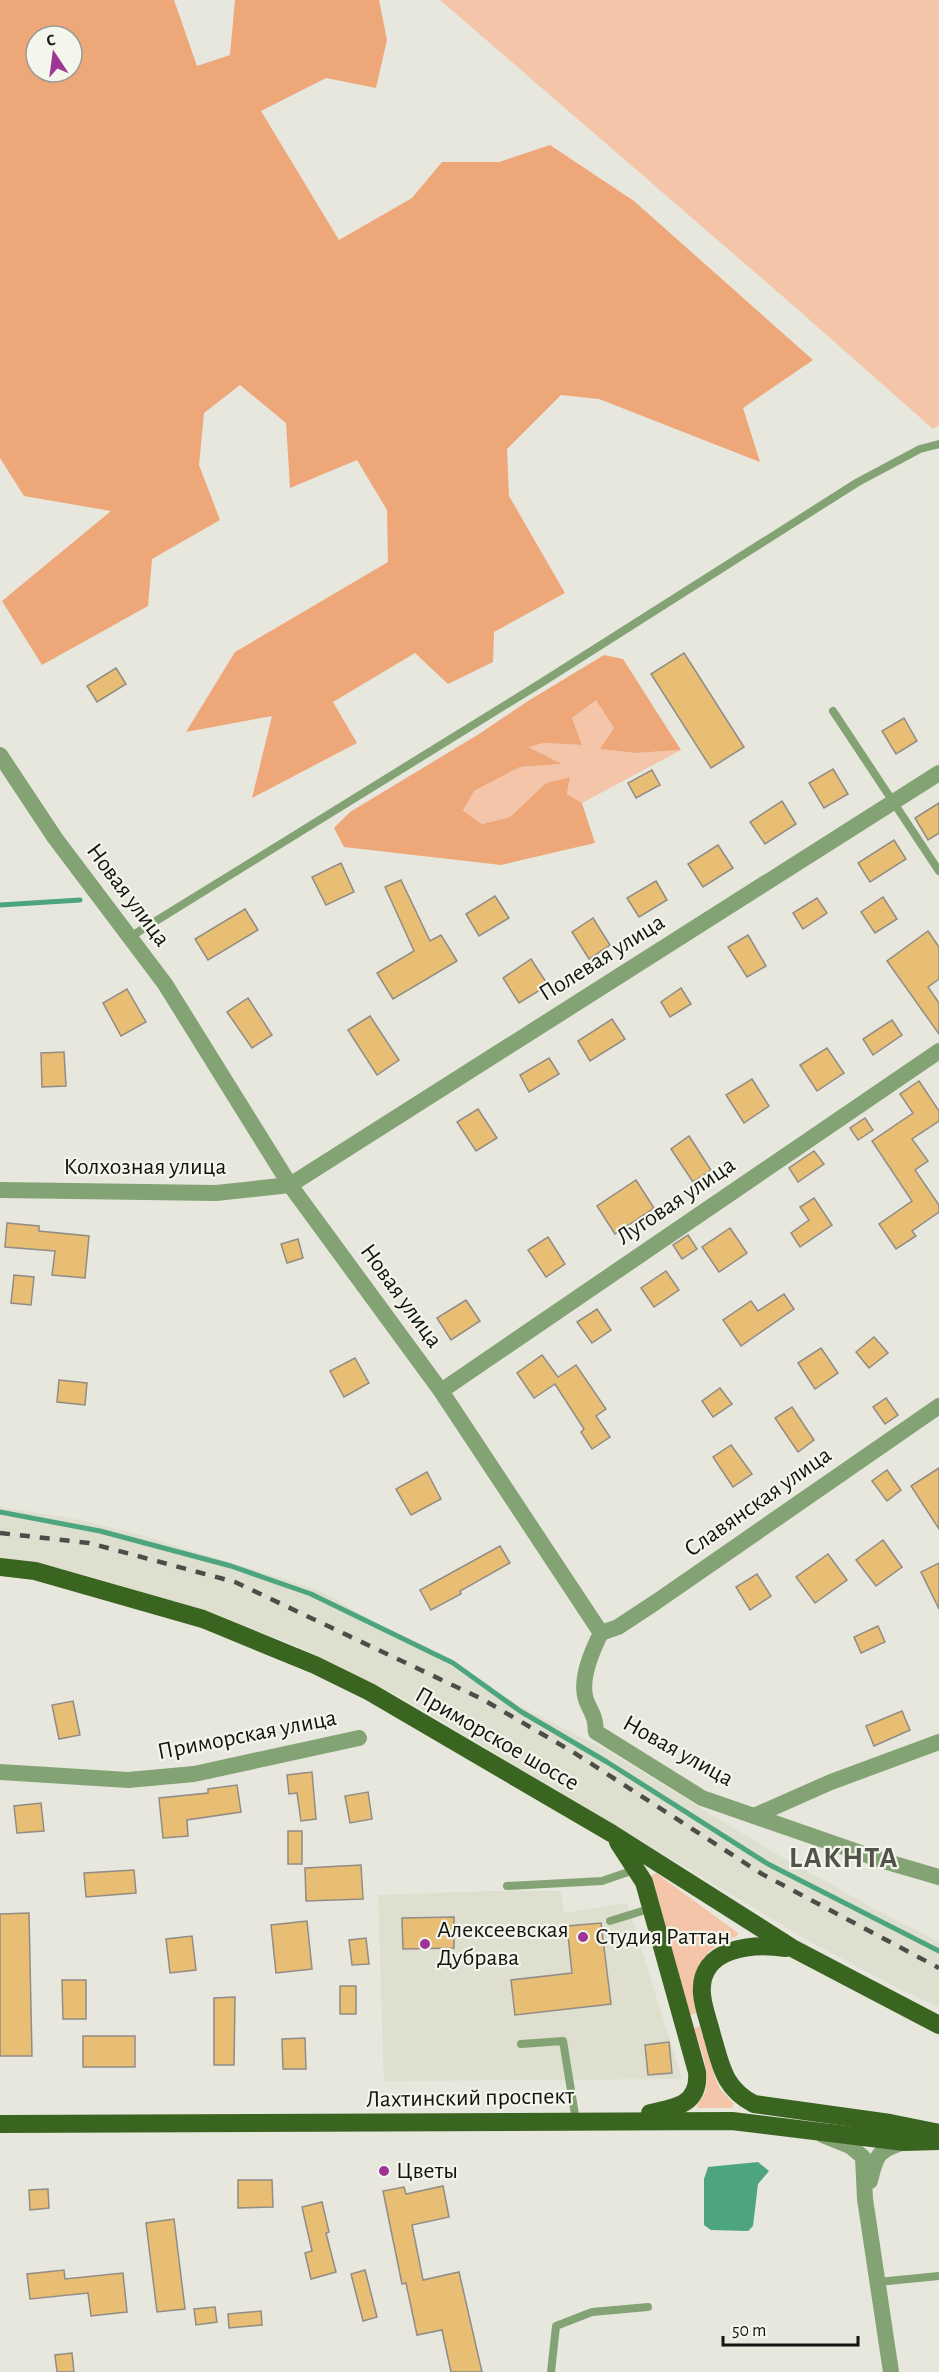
<svg xmlns="http://www.w3.org/2000/svg" width="939" height="2372" font-family="'Alegreya Sans',sans-serif">
	<style>
		.built { fill: #dedfce }
		.green { fill: #f4c5a8 }
		.forest { fill: #eea779; fill-rule: evenodd }
		.water { fill: #4ca57f }
		.lines { fill: none; stroke-linecap: round; stroke-linejoin: round }
		.stream { stroke: #4ca57f; stroke-width: 5 }
		.building { fill: #e8be74; stroke: #918c85; stroke-width: 1.5 }
		.lane { stroke: #84a375; stroke-width: 8 }
		.street { stroke: #84a375; stroke-width: 16 }
		.primary { stroke: #3a6520; stroke-width: 18 }
		.rail { stroke: #4c4c48; stroke-width: 4.5; stroke-dasharray: 10 10; stroke-linecap: butt }
		.poi-dot { fill: #9e3496; stroke: #f4f5eb; stroke-width: 2 }
		.labels { text-anchor: middle; dominant-baseline: central; stroke-width: 4.5; stroke-linejoin: round; paint-order: stroke }
		.street-label { font-size: 24px; fill: #141411; stroke: #f4f5eb }
		.poi-label { font-size: 24px; fill: #141411; stroke: #f4f5eb; text-anchor: start }
		.district-label { font-size: 30px; font-weight: bold; letter-spacing: 1.5px; fill: #52534b; stroke: #f4f5eb }
	</style>
	<rect width="100%" height="100%" fill="#e7e7de"/>
	<g class="built">
		<path d="M 0,1507 L 75,1519 L 145,1536 L 319,1590 L 524,1708 L 606,1750 L 773,1852 L 875,1909 L 939,1942 L 939,2007 L 895,1987 L 809,1941 L 404,1699 L 295,1645 L 214,1615 L 100,1579 L 37,1563 L 0,1559 Z"/>
		<path d="M 489,1891 L 561,1891 L 564,1913 L 627,1903 L 682,2079 L 384,2081 L 378,1895 Z"/>
	</g>
	<g class="green">
		<path d="M 440,0 L 939,0 L 939,425 L 933,429 L 795,307 Z"/>
		<path d="M 596,699 L 614,728 L 601,749 L 635,753 L 681,750 L 582,803 L 567,794 L 570,777 L 546,783 L 510,817 L 482,824 L 463,812 L 474,791 L 520,767 L 561,764 L 527,747 L 544,743 L 582,745 L 572,718 Z"/>
		<path d="M 656,1873 L 738,1933 L 737,1936 C 700,1948 687,1976 696,2013 L 690,2015 L 652,1877 L 652,1875 Z"/>
		<path d="M 700,2026 L 716,2080 L 720,2089 L 734,2104 L 732,2108 L 697,2108 C 697,2102 703,2099 705,2092 C 711,2072 700,2047 694,2028 Z"/>
	</g>
	<g class="forest">
		<path d="M 0,0 L 174,0 L 197,66 L 230,55 L 235,0 L 379,0 L 387,40 L 376,88 L 326,78 L 261,111 L 339,240 L 412,198 L 442,162 L 499,162 L 550,145 L 634,201 L 813,360 L 743,408 L 760,462 L 599,399 L 561,395 L 507,449 L 509,496 L 565,593 L 494,632 L 493,662 L 448,684 L 415,653 L 333,702 L 357,743 L 252,798 L 272,716 L 186,732 L 235,652 L 388,562 L 387,510 L 357,460 L 290,488 L 286,423 L 240,385 L 204,413 L 199,465 L 220,520 L 152,559 L 148,606 L 42,665 L 2,601 L 111,511 L 24,496 L 0,458 ZM 36,36 L 72,36 L 72,72 L 36,72 Z"/>
		<path d="M 604,655 L 623,659 L 681,750 L 635,753 L 600,749 L 614,728 L 596,700 L 572,718 L 582,745 L 544,743 L 528,747 L 562,764 L 520,767 L 474,791 L 463,811 L 482,824 L 510,817 L 546,783 L 570,777 L 567,794 L 582,803 L 595,843 L 501,865 L 344,847 L 334,828 L 350,812 L 479,734 L 528,701 Z"/>
	</g>
	<path class="water" d="M 758,2162 L 769,2171 L 758,2184 L 753,2226 L 748,2231 L 711,2230 L 704,2225 L 704,2179 L 708,2167 Z"/>
	<g class="lines">
		<g class="stream">
			<path d="M 0,905 L 80,900"/>
			<path d="M 0,1512 L 100,1531 L 231,1566 L 311,1594 L 453,1663 L 520,1711 L 607,1762 L 768,1864 L 939,1951"/>
		</g>
	</g>
	<g class="building">
		<path d="M 684,653 L 744,747 L 711,768 L 651,674 Z"/>
		<path d="M 116,668 L 126,684 L 97,702 L 87,686 Z"/>
		<path d="M 904,718 L 917,741 L 896,754 L 882,731 Z"/>
		<path d="M 833,769 L 848,794 L 824,808 L 809,783 Z"/>
		<path d="M 652,770 L 660,785 L 636,798 L 628,783 Z"/>
		<path d="M 782,801 L 796,824 L 765,844 L 750,822 Z"/>
		<path d="M 939,803 L 939,833 L 928,840 L 915,818 Z"/>
		<path d="M 894,840 L 906,859 L 870,882 L 858,863 Z"/>
		<path d="M 718,845 L 733,868 L 703,887 L 688,864 Z"/>
		<path d="M 341,863 L 354,892 L 326,905 L 312,877 Z"/>
		<path d="M 401,880 L 430,941 L 441,935 L 457,961 L 393,999 L 377,973 L 414,951 L 385,887 Z"/>
		<path d="M 656,881 L 667,900 L 639,917 L 627,898 Z"/>
		<path d="M 495,896 L 509,918 L 479,936 L 466,914 Z"/>
		<path d="M 883,897 L 897,919 L 875,933 L 861,912 Z"/>
		<path d="M 817,898 L 827,913 L 803,929 L 793,913 Z"/>
		<path d="M 245,909 L 258,930 L 208,960 L 195,939 Z"/>
		<path d="M 593,918 L 610,945 L 589,959 L 572,932 Z"/>
		<path d="M 928,931 L 939,947 L 939,979 L 928,987 L 939,1003 L 939,1034 L 887,961 Z"/>
		<path d="M 748,935 L 766,966 L 747,977 L 728,947 Z"/>
		<path d="M 531,959 L 548,985 L 519,1003 L 503,978 Z"/>
		<path d="M 681,988 L 691,1004 L 670,1017 L 661,1002 Z"/>
		<path d="M 127,989 L 146,1022 L 121,1036 L 103,1003 Z"/>
		<path d="M 248,998 L 272,1035 L 252,1048 L 227,1012 Z"/>
		<path d="M 370,1016 L 399,1060 L 377,1075 L 348,1030 Z"/>
		<path d="M 612,1019 L 625,1039 L 590,1061 L 578,1041 Z"/>
		<path d="M 892,1020 L 902,1035 L 873,1055 L 863,1039 Z"/>
		<path d="M 827,1048 L 844,1073 L 817,1091 L 800,1065 Z"/>
		<path d="M 64,1052 L 66,1086 L 42,1087 L 41,1053 Z"/>
		<path d="M 549,1058 L 559,1074 L 529,1092 L 520,1075 Z"/>
		<path d="M 752,1079 L 769,1106 L 744,1123 L 726,1095 Z"/>
		<path d="M 919,1081 L 939,1111 L 939,1121 L 912,1139 L 928,1161 L 915,1170 L 939,1205 L 939,1212 L 912,1231 L 916,1236 L 896,1249 L 879,1224 L 912,1201 L 872,1141 L 913,1113 L 900,1094 Z"/>
		<path d="M 478,1109 L 497,1138 L 476,1151 L 457,1122 Z"/>
		<path d="M 865,1118 L 873,1130 L 858,1140 L 850,1128 Z"/>
		<path d="M 689,1136 L 711,1170 L 693,1182 L 671,1149 Z"/>
		<path d="M 814,1151 L 824,1164 L 798,1182 L 789,1168 Z"/>
		<path d="M 636,1180 L 654,1208 L 615,1234 L 597,1206 Z"/>
		<path d="M 814,1198 L 832,1225 L 800,1247 L 791,1233 L 809,1220 L 800,1207 Z"/>
		<path d="M 7,1223 L 39,1226 L 39,1231 L 89,1236 L 85,1278 L 52,1275 L 55,1251 L 5,1247 Z"/>
		<path d="M 730,1228 L 747,1253 L 719,1272 L 702,1247 Z"/>
		<path d="M 688,1235 L 697,1249 L 682,1259 L 673,1245 Z"/>
		<path d="M 548,1237 L 565,1264 L 546,1277 L 528,1250 Z"/>
		<path d="M 298,1239 L 303,1258 L 287,1263 L 281,1244 Z"/>
		<path d="M 666,1271 L 679,1290 L 654,1307 L 641,1288 Z"/>
		<path d="M 14,1275 L 34,1277 L 31,1305 L 11,1303 Z"/>
		<path d="M 784,1294 L 794,1309 L 741,1346 L 723,1320 L 751,1301 L 758,1311 Z"/>
		<path d="M 466,1300 L 480,1321 L 451,1340 L 437,1318 Z"/>
		<path d="M 597,1309 L 611,1330 L 592,1343 L 577,1322 Z"/>
		<path d="M 874,1337 L 888,1353 L 869,1368 L 856,1352 Z"/>
		<path d="M 821,1348 L 838,1373 L 815,1389 L 798,1363 Z"/>
		<path d="M 542,1355 L 558,1377 L 576,1365 L 606,1409 L 596,1416 L 610,1437 L 592,1449 L 581,1432 L 584,1429 L 555,1384 L 534,1398 L 517,1373 Z"/>
		<path d="M 355,1358 L 369,1383 L 344,1397 L 330,1371 Z"/>
		<path d="M 59,1380 L 87,1383 L 85,1405 L 57,1402 Z"/>
		<path d="M 720,1388 L 732,1404 L 713,1417 L 702,1401 Z"/>
		<path d="M 886,1398 L 898,1415 L 885,1424 L 873,1407 Z"/>
		<path d="M 792,1407 L 814,1440 L 798,1452 L 775,1418 Z"/>
		<path d="M 731,1445 L 752,1474 L 733,1487 L 713,1457 Z"/>
		<path d="M 939,1468 L 939,1529 L 911,1486 Z"/>
		<path d="M 887,1470 L 901,1490 L 887,1501 L 872,1481 Z"/>
		<path d="M 427,1472 L 441,1499 L 411,1515 L 396,1489 Z"/>
		<path d="M 883,1540 L 902,1567 L 876,1586 L 856,1560 Z"/>
		<path d="M 500,1546 L 510,1563 L 460,1591 L 461,1594 L 431,1610 L 420,1590 Z"/>
		<path d="M 828,1554 L 847,1580 L 815,1603 L 796,1577 Z"/>
		<path d="M 939,1563 L 939,1609 L 921,1572 Z"/>
		<path d="M 757,1574 L 771,1596 L 750,1610 L 736,1587 Z"/>
		<path d="M 878,1626 L 885,1642 L 861,1653 L 854,1637 Z"/>
		<path d="M 73,1701 L 80,1735 L 59,1739 L 52,1705 Z"/>
		<path d="M 902,1711 L 910,1730 L 874,1746 L 866,1726 Z"/>
		<path d="M 312,1772 L 316,1819 L 301,1821 L 297,1793 L 289,1794 L 287,1775 Z"/>
		<path d="M 237,1785 L 241,1812 L 187,1820 L 188,1836 L 163,1838 L 159,1798 L 208,1793 L 208,1789 Z"/>
		<path d="M 368,1792 L 372,1819 L 350,1823 L 345,1796 Z"/>
		<path d="M 41,1803 L 44,1831 L 17,1833 L 14,1806 Z"/>
		<rect x="288" y="1831" width="14" height="33"/>
		<path d="M 361,1865 L 363,1899 L 306,1901 L 305,1868 Z"/>
		<path d="M 134,1870 L 136,1893 L 86,1897 L 84,1873 Z"/>
		<path d="M 29,1913 L 32,2056 L 0,2056 L 0,1914 Z"/>
		<path d="M 454,1917 L 454,1948 L 403,1949 L 402,1918 Z"/>
		<path d="M 307,1921 L 312,1969 L 276,1973 L 271,1925 Z"/>
		<path d="M 601,1923 L 611,2004 L 515,2015 L 511,1980 L 572,1973 L 567,1926 Z"/>
		<path d="M 192,1936 L 196,1970 L 170,1973 L 166,1939 Z"/>
		<path d="M 366,1938 L 369,1964 L 352,1965 L 349,1940 Z"/>
		<path d="M 62,1980 L 86,1980 L 86,2019 L 63,2019 Z"/>
		<rect x="340" y="1986" width="16" height="28"/>
		<path d="M 235,1997 L 234,2065 L 214,2065 L 214,1998 Z"/>
		<rect x="83" y="2036" width="52" height="31"/>
		<path d="M 305,2038 L 306,2069 L 283,2069 L 282,2039 Z"/>
		<path d="M 669,2042 L 672,2073 L 648,2075 L 645,2045 Z"/>
		<path d="M 238,2180 L 272,2180 L 273,2207 L 238,2208 Z"/>
		<path d="M 443,2186 L 449,2217 L 412,2225 L 423,2280 L 459,2272 L 482,2372 L 451,2372 L 442,2330 L 417,2335 L 406,2283 L 402,2284 L 383,2191 L 404,2187 L 406,2194 Z"/>
		<path d="M 48,2189 L 49,2208 L 30,2210 L 29,2190 Z"/>
		<path d="M 322,2202 L 329,2232 L 326,2233 L 336,2272 L 311,2279 L 305,2253 L 312,2251 L 302,2207 Z"/>
		<path d="M 174,2219 L 185,2309 L 157,2312 L 146,2223 Z"/>
		<path d="M 64,2270 L 65,2279 L 123,2273 L 127,2312 L 91,2316 L 88,2293 L 30,2299 L 27,2274 Z"/>
		<path d="M 365,2270 L 377,2317 L 363,2321 L 351,2274 Z"/>
		<path d="M 215,2307 L 217,2322 L 196,2325 L 194,2309 Z"/>
		<path d="M 261,2311 L 262,2325 L 229,2328 L 228,2314 Z"/>
		<path d="M 72,2353 L 74,2372 L 57,2372 L 55,2355 Z"/>
	</g>
	<g class="lines">
		<g class="lane">
			<path d="M 833,711 L 939,871"/>
			<path d="M 130,937 L 541,683 L 858,482 L 920,449 L 939,444"/>
			<path d="M 507,1886 L 602,1881 L 637,1869"/>
			<path d="M 610,1921 L 652,1908"/>
			<path d="M 521,2044 L 563,2041 L 576,2121"/>
			<path d="M 878,2282 L 939,2276"/>
			<path d="M 551,2372 L 556,2326 L 592,2312 L 648,2307"/>
		</g>
		<g class="street">
			<path d="M 0,755 L 55,838 L 165,984 L 290,1185 L 441,1391 L 601,1633 C 592,1651 581,1676 585,1696 C 587,1705 592,1711 594,1718 C 596,1723 595,1728 596,1732 L 702,1798 L 884,1861 L 939,1877"/>
			<path d="M 0,1190 L 216,1193 L 290,1185 L 939,773"/>
			<path d="M 441,1391 L 939,1051"/>
			<path d="M 601,1633 L 618,1627 L 656,1602 L 939,1406"/>
			<path d="M 0,1772 L 128,1780 L 194,1774 L 359,1738"/>
			<path d="M 754,1816 L 831,1782 L 939,1742"/>
			<path d="M 823,2135 L 850,2146 L 863,2157 L 865,2199 L 891,2372"/>
			<path d="M 870,2181 C 876,2155 878,2150 904,2142"/>
		</g>
		<g class="primary">
			<path d="M 0,1567 L 35,1571 L 203,1619 L 315,1665 L 370,1692 L 611,1833 L 794,1949 L 939,2025"/>
			<path d="M 618,1842 L 644,1882 L 697,2072 C 700,2104 676,2108 650,2113"/>
			<path d="M 786,1948 C 753,1943 698,1947 702,1994 C 703,2008 709,2022 712,2035 C 721,2065 723,2088 754,2104 L 890,2123 L 939,2133"/>
			<path d="M 0,2124 L 732,2121 L 904,2142 L 939,2141"/>
		</g>
		<path class="rail" d="M 0,1533 L 89,1543 L 235,1582 L 482,1699 L 573,1752 L 762,1874 L 939,1968"/>
	</g>
	<g class="poi-dot">
		<circle cx="583" cy="1937" r="6"/>
		<circle cx="425" cy="1944" r="6"/>
		<circle cx="384" cy="2171" r="6"/>
	</g>
	<g class="labels">
		<g class="street-label">
			<text transform="translate(128 895) rotate(53)">Новая улица</text>
			<text transform="translate(602 958) rotate(-32)">Полевая улица</text>
			<text x="145" y="1167">Колхозная улица</text>
			<text transform="translate(676 1201) rotate(-34)">Луговая улица</text>
			<text transform="translate(401 1296) rotate(54)">Новая улица</text>
			<text transform="translate(758 1502) rotate(-35)">Славянская улица</text>
			<text transform="translate(247 1735) rotate(-11)">Приморская улица</text>
			<text transform="translate(497 1739) rotate(30)">Приморское шоссе</text>
			<text transform="translate(678 1751) rotate(29)">Новая улица</text>
			<text transform="translate(470 2098) rotate(-1)">Лахтинский проспект</text>
		</g>
		<g class="poi-label">
			<text x="437" y="1930">Алексеевская<tspan x="437" dy="28">Дубрава</tspan></text>
			<text x="595" y="1937">Студия Раттан</text>
			<text x="396" y="2171">Цветы</text>
		</g>
		<g class="district-label">
			<text x="844" y="1858">LAKHTA</text>
		</g>
	</g>
	<g transform="translate(54 54) rotate(347)"><circle r="28" fill="#f4f5eb" stroke="#9a9b94" stroke-width="1.5"/>
	<path d="M0-4.5L10 22L0 15L-10 22Z" fill="#9e3496"/>
	<text y="-9" font-size="16" font-weight="bold" text-anchor="middle" fill="#141411">С</text>
	</g>
	<path d="M723 2336v9h135v-9" fill="none" stroke="#141411" stroke-width="3"/>
	<text x="732" y="2336" font-size="18" fill="#141411" stroke="#f4f5eb" stroke-width="4.5" paint-order="stroke">50 m</text>
</svg>
